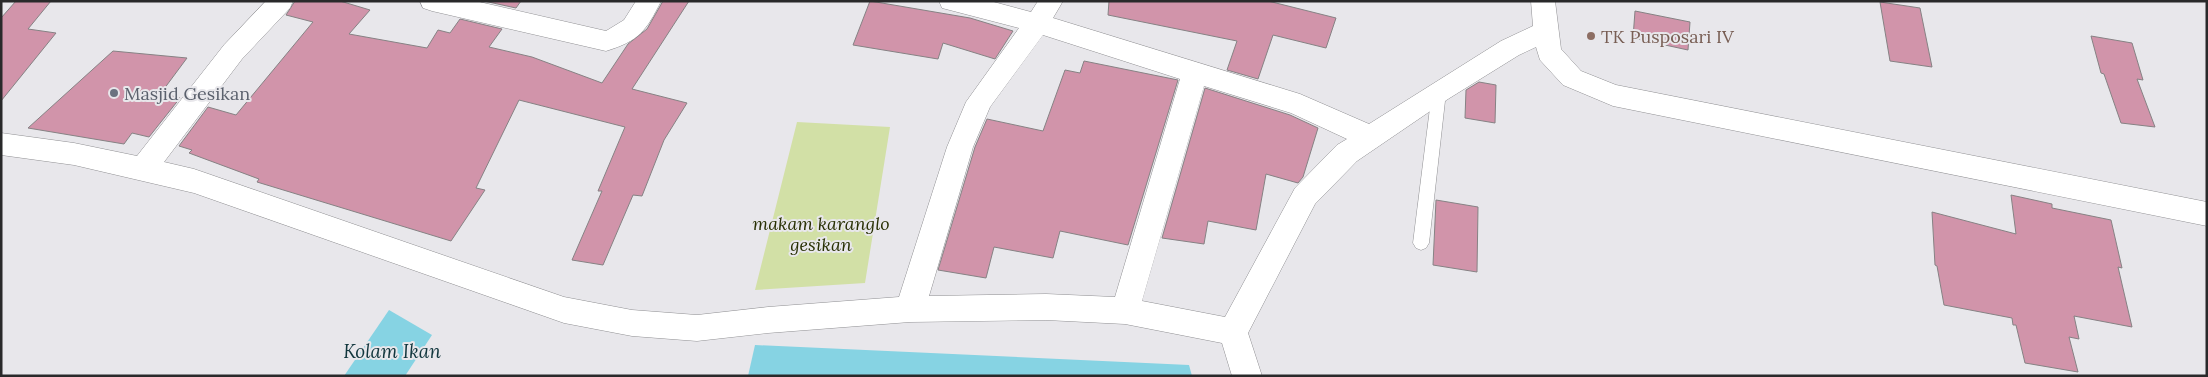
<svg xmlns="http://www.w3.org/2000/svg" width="2208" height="377" font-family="Lora,serif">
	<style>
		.green { fill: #d2e0a6 }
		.water { fill: #86d3e3 }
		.building { fill: #d194aa; stroke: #868284 }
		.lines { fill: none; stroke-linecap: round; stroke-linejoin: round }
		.service-casing { stroke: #909093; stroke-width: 1 }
		.minor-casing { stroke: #909093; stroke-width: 1 }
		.service { fill: #fff; fill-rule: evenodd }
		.minor { fill: #fff; fill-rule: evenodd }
		.education-dot { fill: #8d6e63; stroke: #e8e7eb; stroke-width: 2 }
		.worship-dot { fill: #6b7280; stroke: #e8e7eb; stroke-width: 2 }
		.labels { text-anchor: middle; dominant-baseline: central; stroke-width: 4; stroke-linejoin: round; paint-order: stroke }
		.education-label { font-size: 18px; fill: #785e54; stroke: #e8e7eb; text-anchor: start }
		.worship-label { font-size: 18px; fill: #5b616d; stroke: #e8e7eb; text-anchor: start }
		.park-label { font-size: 18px; font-style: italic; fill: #283003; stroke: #e8e7eb }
		.water-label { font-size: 19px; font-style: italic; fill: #11363d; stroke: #e8e7eb }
	</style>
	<rect width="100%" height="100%" fill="#e8e7eb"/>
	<path class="green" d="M 797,122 L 890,127 L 865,283 L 755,290 Z"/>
	<g class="water">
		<path d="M 389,310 L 432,335 L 405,376 L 344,376 Z"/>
		<path d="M 755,345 L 1189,365 L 1192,376 L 748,376 Z"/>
	</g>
	<g class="building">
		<path d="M 16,1 L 51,1 L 28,29 L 56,33 L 1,101 L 1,18 Z"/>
		<path d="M 295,1 L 340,1 L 370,10 L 349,34 L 427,48 L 438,30 L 450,33 L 460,19 L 502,29 L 489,47 L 532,57 L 602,83 L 628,44 L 647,29 L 663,1 L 689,1 L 632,89 L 687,103 L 664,140 L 642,196 L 633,195 L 603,265 L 572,260 L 602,191 L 598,191 L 625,127 L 519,100 L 476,188 L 485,190 L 451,241 L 257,182 L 259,179 L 189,153 L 192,150 L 179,146 L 208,107 L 236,115 L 313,22 L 286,15 Z"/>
		<path d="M 484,1 L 521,1 L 516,8 Z"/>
		<path d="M 870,1 L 970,18 L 1013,31 L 995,59 L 943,43 L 938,59 L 853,45 Z"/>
		<path d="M 1109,1 L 1268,1 L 1336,18 L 1326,48 L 1273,35 L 1258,79 L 1227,70 L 1237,41 L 1108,15 Z"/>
		<path d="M 1880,2 L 1920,8 L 1932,67 L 1890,61 Z"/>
		<path d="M 1635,11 L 1690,22 L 1688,50 L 1633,38 Z"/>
		<path d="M 2091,36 L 2132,43 L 2143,80 L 2137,79 L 2155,127 L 2121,123 L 2104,74 L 2101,73 Z"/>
		<path d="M 113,51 L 187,58 L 161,93 L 180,98 L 149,137 L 132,133 L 124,144 L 28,128 Z"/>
		<path d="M 1084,61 L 1178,80 L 1128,245 L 1060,231 L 1053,258 L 994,247 L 986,278 L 938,270 L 975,147 L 987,119 L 1043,131 L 1065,70 L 1080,73 Z"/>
		<path d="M 1479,82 L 1496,85 L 1495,123 L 1465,118 L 1466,90 Z"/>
		<path d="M 1205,88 L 1290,115 L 1318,128 L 1303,177 L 1298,183 L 1266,174 L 1256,230 L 1208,221 L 1204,244 L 1162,238 Z"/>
		<path d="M 2011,195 L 2052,204 L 2052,208 L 2111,220 L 2122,268 L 2118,267 L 2132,327 L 2074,316 L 2079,339 L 2069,337 L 2078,372 L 2025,363 L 2016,325 L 2013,325 L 2012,318 L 1944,305 L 1937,266 L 1935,265 L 1932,212 L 2016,234 Z"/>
		<path d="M 1436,200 L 1478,207 L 1477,272 L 1433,265 Z"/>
	</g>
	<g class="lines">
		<defs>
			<path id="service" d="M 1439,86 L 1444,88 L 1446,92 L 1429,243 L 1426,248 L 1421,250 L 1416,248 L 1413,243 L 1432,92 L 1434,88 Z"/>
			<g id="minor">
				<path d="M 266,1 L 293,1 L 290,8 L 242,59 L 164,162 L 194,169 L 564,297 L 632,310 L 697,315 L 768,307 L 899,297 L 947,147 L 966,102 L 1019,28 L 942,8 L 939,1 L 990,1 L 1031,12 L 1038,1 L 1063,1 L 1053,18 L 1300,94 L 1369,124 L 1501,41 L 1533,26 L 1531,1 L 1555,1 L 1561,49 L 1581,71 L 1616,85 L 2207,202 L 2207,226 L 1613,106 L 1563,85 L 1540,60 L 1536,47 L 1519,55 L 1448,99 L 1357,161 L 1315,204 L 1248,333 L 1262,376 L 1232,376 L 1222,343 L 1125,324 L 1046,320 L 910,322 L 768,333 L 697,341 L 632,336 L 564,323 L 194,193 L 74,165 L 1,155 L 1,133 L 74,143 L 137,156 L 224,45 ZM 1043,35 L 1180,79 L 1115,297 L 1046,294 L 929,296 L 973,147 L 990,107 ZM 1204,86 L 1291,113 L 1347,139 L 1337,145 L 1295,188 L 1225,317 L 1142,301 Z"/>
				<path d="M 420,1 L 475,1 L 606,31 L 624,20 L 636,1 L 661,1 C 646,31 639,41 606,51 L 432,11 L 423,8 Z"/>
			</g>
		</defs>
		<use href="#service" class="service-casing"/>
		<use href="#minor" class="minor-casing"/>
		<use href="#service" class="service"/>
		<use href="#minor" class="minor"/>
	</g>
	<circle class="education-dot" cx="1591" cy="36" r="5"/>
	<circle class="worship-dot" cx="114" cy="93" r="5"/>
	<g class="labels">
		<g class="education-label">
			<text x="1601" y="36">TK Pusposari IV</text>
		</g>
		<g class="worship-label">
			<text x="124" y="93">Masjid Gesikan</text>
		</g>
		<g class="park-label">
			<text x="821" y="223">makam karanglo<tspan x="821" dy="21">gesikan</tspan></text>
		</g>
		<g class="water-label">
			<text x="392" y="351">Kolam Ikan</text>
		</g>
	</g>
	<rect width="2208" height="377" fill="none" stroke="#29292a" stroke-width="5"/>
</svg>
